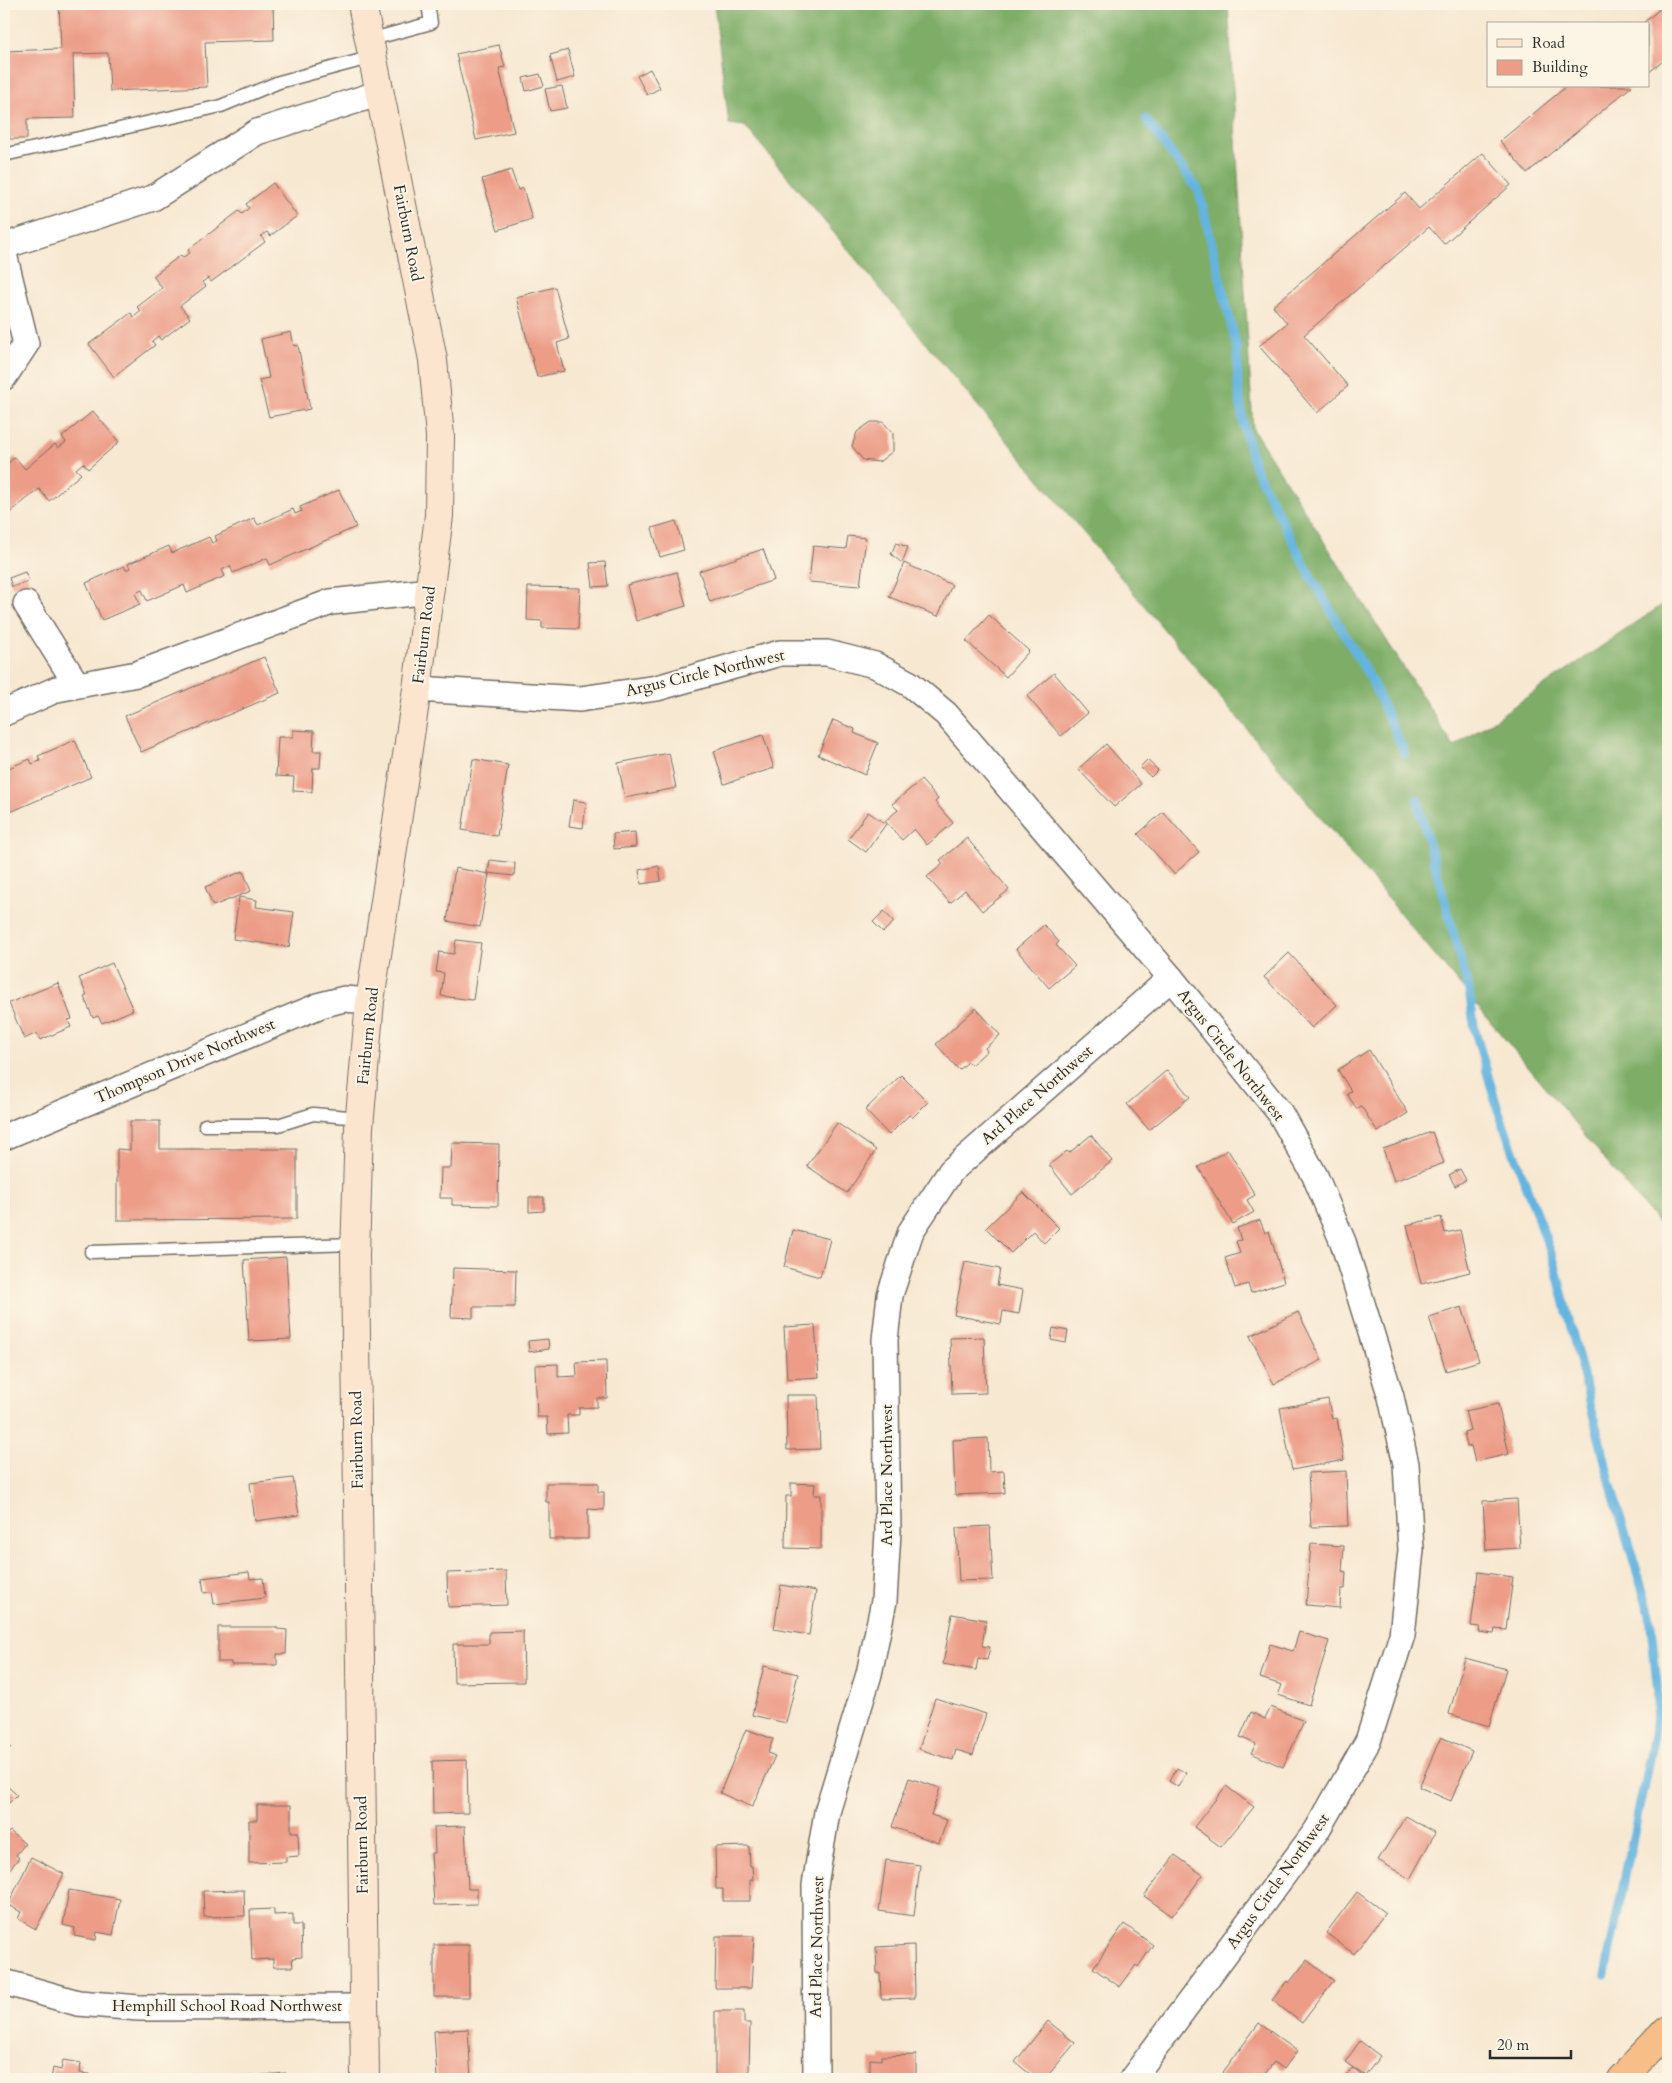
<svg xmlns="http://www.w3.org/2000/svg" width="1672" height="2083" font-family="Cardo,serif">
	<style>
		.forest { fill: #7ead67; stroke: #546c49 }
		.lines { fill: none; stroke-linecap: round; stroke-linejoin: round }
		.stream { stroke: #64b4df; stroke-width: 9 }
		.building { fill: #ec9c87 }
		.lane-casing { stroke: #726d65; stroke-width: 15 }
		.street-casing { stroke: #726d65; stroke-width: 28 }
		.secondary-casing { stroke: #726d65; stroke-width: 30 }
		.highway-casing { stroke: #726d65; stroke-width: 30 }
		.lane { stroke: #fff; stroke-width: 12 }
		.street { stroke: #fff; stroke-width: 25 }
		.secondary { stroke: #fce5cf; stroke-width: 28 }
		.highway { stroke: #f7be88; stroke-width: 28 }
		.labels { text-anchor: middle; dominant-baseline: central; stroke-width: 4; stroke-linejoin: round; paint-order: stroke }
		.street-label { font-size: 16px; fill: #2b2b2b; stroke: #fcf5e5 }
	</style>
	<rect width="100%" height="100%" fill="#fcf5e5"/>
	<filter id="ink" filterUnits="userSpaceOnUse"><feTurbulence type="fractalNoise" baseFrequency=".02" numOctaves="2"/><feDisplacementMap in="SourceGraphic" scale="10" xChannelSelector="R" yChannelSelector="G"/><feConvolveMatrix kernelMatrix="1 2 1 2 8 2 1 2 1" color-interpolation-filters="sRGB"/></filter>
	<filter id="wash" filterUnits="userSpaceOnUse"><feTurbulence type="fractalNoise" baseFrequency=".0096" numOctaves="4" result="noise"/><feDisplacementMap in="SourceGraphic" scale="20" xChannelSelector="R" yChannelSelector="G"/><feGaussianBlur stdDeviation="1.12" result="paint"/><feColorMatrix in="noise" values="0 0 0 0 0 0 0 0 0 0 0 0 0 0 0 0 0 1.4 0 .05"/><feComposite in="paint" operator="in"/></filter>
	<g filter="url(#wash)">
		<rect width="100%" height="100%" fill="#f7e8d1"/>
		<path class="forest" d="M 714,4 L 1228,4 L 1253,429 L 1454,747 L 1668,601 L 1668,1235 L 745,126 L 729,124 Z"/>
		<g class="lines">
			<g class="stream">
				<path d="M 1146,119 L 1199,191 L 1237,349 L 1238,387 L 1244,428 L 1255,468 L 1311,577 L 1372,681 L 1405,754"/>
				<path d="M 1417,799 L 1469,990 L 1475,1031 L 1498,1110 L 1554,1261 L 1614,1497 L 1650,1614 L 1658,1695 L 1654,1735 L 1605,1974"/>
			</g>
		</g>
		<g id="blocks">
			<g class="building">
				<path d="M 59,4 L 273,4 L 274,40 L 205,42 L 207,87 L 110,91 L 108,53 L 73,54 L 75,118 L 27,119 L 27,139 L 4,139 L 4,51 L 61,49 Z"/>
				<path d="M 1666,4 L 1668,4 L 1668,57 L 1648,73 L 1648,24 L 1642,24 Z"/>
				<path d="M 499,45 L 505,67 L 499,68 L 514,132 L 476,140 L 456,54 Z"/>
				<path d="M 568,50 L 575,77 L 557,82 L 550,55 Z"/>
				<path d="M 650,69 L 660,88 L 647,95 L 637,76 Z"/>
				<path d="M 540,74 L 544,86 L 526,91 L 523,78 Z"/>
				<path d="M 562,86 L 567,108 L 550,111 L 545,89 Z"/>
				<path d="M 1567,86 L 1632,86 L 1527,173 L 1500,141 Z"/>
				<path d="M 1483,153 L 1511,185 L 1444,244 L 1429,227 L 1304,335 L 1348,386 L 1317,413 L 1259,346 L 1287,323 L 1273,306 L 1405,193 L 1419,209 Z"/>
				<path d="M 511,170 L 518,190 L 523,188 L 532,219 L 498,230 L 482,179 Z"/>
				<path d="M 273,183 L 297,216 L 270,236 L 267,232 L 261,236 L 265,242 L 211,282 L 208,278 L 202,282 L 206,286 L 180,306 L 190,318 L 161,340 L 158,336 L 152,341 L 155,345 L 114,377 L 89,344 L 131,313 L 134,317 L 141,311 L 137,307 L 162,288 L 153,276 L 181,255 L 183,257 L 190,253 L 188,250 L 239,211 L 242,214 L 249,208 L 246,204 Z"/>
				<path d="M 555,287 L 569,339 L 557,343 L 564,371 L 537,377 L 516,297 Z"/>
				<path d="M 291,332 L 294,346 L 298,345 L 310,409 L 269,417 L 259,380 L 269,378 L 261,339 Z"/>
				<path d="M 93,411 L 119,442 L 88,469 L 83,463 L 76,469 L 81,474 L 49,501 L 39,489 L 8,514 L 4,509 L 4,467 L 15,457 L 25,469 L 55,444 L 58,448 L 66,442 L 62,437 Z"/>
				<path d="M 871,422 L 883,422 L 893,433 L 893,451 L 879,462 L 863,460 L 852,446 L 857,432 Z"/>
				<path d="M 339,490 L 356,527 L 270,565 L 267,558 L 233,573 L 230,566 L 222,570 L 225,576 L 187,593 L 184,585 L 147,601 L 142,590 L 135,593 L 140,604 L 102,620 L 86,583 L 124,566 L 126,570 L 130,568 L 128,564 L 169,546 L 172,553 L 209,537 L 212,543 L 217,541 L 215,536 L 254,518 L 258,525 L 293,509 L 295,514 L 302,511 L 300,507 Z"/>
				<path d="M 676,521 L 684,550 L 660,557 L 652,528 Z"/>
				<path d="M 848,536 L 866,538 L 860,586 L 809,582 L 813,546 L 846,549 Z"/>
				<path d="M 896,543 L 908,547 L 902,563 L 891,554 Z"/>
				<path d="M 763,549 L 774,580 L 710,602 L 699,571 Z"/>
				<path d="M 605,562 L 608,586 L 593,587 L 590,563 Z"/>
				<path d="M 904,563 L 952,585 L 938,616 L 889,597 Z"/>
				<path d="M 25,572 L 29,581 L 12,587 L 9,578 Z"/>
				<path d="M 677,572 L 686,606 L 636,621 L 627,585 Z"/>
				<path d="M 528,587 L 580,588 L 578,629 L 542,628 L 542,621 L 527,620 Z"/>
				<path d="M 989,615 L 1029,651 L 1006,677 L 966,641 Z"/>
				<path d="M 264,657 L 280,693 L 141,752 L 125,716 Z"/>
				<path d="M 1054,673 L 1088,713 L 1061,736 L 1027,696 Z"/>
				<path d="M 833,720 L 855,729 L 854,733 L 878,743 L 865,775 L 818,755 Z"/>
				<path d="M 293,730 L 314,731 L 313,751 L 321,751 L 320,768 L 313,768 L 312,792 L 293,791 L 294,777 L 276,776 L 278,737 L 293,737 Z"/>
				<path d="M 763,735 L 774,768 L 724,784 L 714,751 Z"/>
				<path d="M 75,740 L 91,777 L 8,813 L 4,813 L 4,770 L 30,759 L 32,764 L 40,761 L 38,756 Z"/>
				<path d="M 1106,744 L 1141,784 L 1114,807 L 1078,769 Z"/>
				<path d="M 669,753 L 676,788 L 625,798 L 618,763 Z"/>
				<path d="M 473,759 L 508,765 L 497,836 L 462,830 Z"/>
				<path d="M 1147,760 L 1158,770 L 1151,777 L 1140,767 Z"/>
				<path d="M 921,780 L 938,799 L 935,802 L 953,823 L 927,845 L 914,829 L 902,840 L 885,821 L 898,810 L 892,804 Z"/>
				<path d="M 573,800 L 586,802 L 583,828 L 569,826 Z"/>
				<path d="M 868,812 L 886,824 L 866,852 L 848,839 Z"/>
				<path d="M 1163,812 L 1199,852 L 1174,874 L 1138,834 Z"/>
				<path d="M 635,832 L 636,847 L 614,849 L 613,834 Z"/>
				<path d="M 967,838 L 1009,890 L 982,911 L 965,890 L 950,903 L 927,877 L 943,864 L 940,860 Z"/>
				<path d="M 490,860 L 515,863 L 514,876 L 488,873 Z"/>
				<path d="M 659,866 L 661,881 L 641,884 L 639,870 Z"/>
				<path d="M 455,868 L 489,874 L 480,927 L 447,921 Z"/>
				<path d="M 243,871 L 251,891 L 213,906 L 205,887 Z"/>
				<path d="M 239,897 L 257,900 L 256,907 L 294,912 L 289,947 L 233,939 Z"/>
				<path d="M 884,911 L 894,922 L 883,932 L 873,922 Z"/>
				<path d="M 1044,925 L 1059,942 L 1056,945 L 1075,966 L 1049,988 L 1016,949 Z"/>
				<path d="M 456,940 L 481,943 L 473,1000 L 441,996 L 444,973 L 436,972 L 439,952 L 454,954 Z"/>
				<path d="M 1289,953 L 1337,1005 L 1312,1028 L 1264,977 Z"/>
				<path d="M 112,963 L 133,1010 L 102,1023 L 98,1016 L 93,1018 L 84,997 L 87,995 L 79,978 Z"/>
				<path d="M 58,983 L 72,1019 L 68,1020 L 71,1027 L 40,1040 L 37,1033 L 24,1039 L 9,1003 Z"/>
				<path d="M 976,1008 L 1000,1035 L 985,1048 L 987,1051 L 971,1065 L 968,1062 L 959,1070 L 936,1044 Z"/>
				<path d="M 1369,1050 L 1408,1113 L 1378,1132 L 1361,1106 L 1357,1109 L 1347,1094 L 1351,1091 L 1338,1070 Z"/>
				<path d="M 1167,1070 L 1190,1097 L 1149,1130 L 1127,1104 Z"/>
				<path d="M 901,1075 L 928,1102 L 912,1118 L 909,1115 L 889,1135 L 865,1110 Z"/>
				<path d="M 130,1121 L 160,1121 L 160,1149 L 297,1149 L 297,1219 L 117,1220 L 117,1149 L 130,1150 Z"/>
				<path d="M 837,1123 L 876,1150 L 847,1193 L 807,1166 Z"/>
				<path d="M 1432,1132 L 1444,1163 L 1394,1181 L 1383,1149 Z"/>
				<path d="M 1091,1135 L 1112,1161 L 1072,1194 L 1049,1165 L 1067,1151 L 1069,1153 Z"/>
				<path d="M 452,1143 L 499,1144 L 498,1206 L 452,1205 L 452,1198 L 440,1198 L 441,1168 L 451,1168 Z"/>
				<path d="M 1228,1150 L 1255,1195 L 1247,1200 L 1254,1212 L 1233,1224 L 1198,1167 Z"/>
				<path d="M 1460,1169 L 1466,1180 L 1455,1186 L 1449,1175 Z"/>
				<path d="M 1023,1192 L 1059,1228 L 1044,1243 L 1033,1231 L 1011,1253 L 986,1228 Z"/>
				<path d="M 529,1197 L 544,1197 L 544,1211 L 529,1212 Z"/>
				<path d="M 1441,1217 L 1445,1233 L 1460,1230 L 1470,1272 L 1421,1284 L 1407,1225 Z"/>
				<path d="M 1260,1220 L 1265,1233 L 1269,1231 L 1284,1282 L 1251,1293 L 1248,1284 L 1235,1288 L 1225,1258 L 1240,1253 L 1236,1241 L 1241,1240 L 1237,1228 Z"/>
				<path d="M 793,1230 L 830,1239 L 820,1277 L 784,1267 Z"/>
				<path d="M 286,1257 L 291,1339 L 249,1341 L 244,1260 Z"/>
				<path d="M 965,1262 L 1000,1269 L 997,1285 L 1023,1290 L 1019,1314 L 1003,1311 L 1001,1324 L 954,1315 Z"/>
				<path d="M 453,1268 L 516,1270 L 515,1307 L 473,1307 L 473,1318 L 451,1317 Z"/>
				<path d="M 1462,1307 L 1479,1361 L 1446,1371 L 1429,1317 Z"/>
				<path d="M 1298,1312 L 1322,1360 L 1274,1384 L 1250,1336 Z"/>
				<path d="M 815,1325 L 819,1377 L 787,1379 L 784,1327 Z"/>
				<path d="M 1053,1328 L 1068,1331 L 1066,1343 L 1051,1340 Z"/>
				<path d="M 984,1337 L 986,1393 L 952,1394 L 950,1338 Z"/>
				<path d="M 548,1339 L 549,1349 L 529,1352 L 528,1341 Z"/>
				<path d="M 606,1361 L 607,1398 L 597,1398 L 597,1407 L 579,1408 L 579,1415 L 567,1415 L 568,1433 L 548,1434 L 547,1417 L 537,1417 L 535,1365 L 558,1364 L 558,1377 L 577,1376 L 576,1362 Z"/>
				<path d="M 786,1395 L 818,1395 L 820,1449 L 787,1450 Z"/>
				<path d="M 1328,1399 L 1332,1419 L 1337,1418 L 1344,1460 L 1292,1470 L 1280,1408 Z"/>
				<path d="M 1498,1404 L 1509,1454 L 1475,1462 L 1471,1446 L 1467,1447 L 1464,1432 L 1470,1430 L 1465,1411 Z"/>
				<path d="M 988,1438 L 989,1472 L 1004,1471 L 1005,1493 L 955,1495 L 953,1440 Z"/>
				<path d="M 1346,1471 L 1348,1526 L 1311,1527 L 1308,1473 Z"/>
				<path d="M 293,1478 L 299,1515 L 255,1521 L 250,1483 Z"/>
				<path d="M 546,1483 L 598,1483 L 598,1492 L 604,1492 L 604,1510 L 588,1509 L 588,1539 L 549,1539 L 549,1502 L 546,1502 Z"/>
				<path d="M 791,1483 L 815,1484 L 814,1495 L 821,1495 L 821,1549 L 785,1548 L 786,1496 L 791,1496 Z"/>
				<path d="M 1517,1499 L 1520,1548 L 1486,1550 L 1483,1501 Z"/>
				<path d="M 990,1526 L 993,1580 L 959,1581 L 956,1528 Z"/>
				<path d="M 1311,1544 L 1344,1546 L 1342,1571 L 1346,1572 L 1345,1589 L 1341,1589 L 1340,1608 L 1306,1605 Z"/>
				<path d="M 506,1571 L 507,1605 L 448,1607 L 447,1573 Z"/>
				<path d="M 249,1572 L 250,1579 L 263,1578 L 265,1598 L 214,1604 L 212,1592 L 204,1593 L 202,1578 Z"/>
				<path d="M 1478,1572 L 1513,1577 L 1506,1630 L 1495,1629 L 1494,1634 L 1479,1632 L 1480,1627 L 1471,1626 Z"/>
				<path d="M 781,1585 L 816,1591 L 809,1635 L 774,1629 Z"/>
				<path d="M 952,1614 L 986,1620 L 982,1646 L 990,1647 L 987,1660 L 978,1658 L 976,1670 L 943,1664 Z"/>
				<path d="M 218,1627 L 277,1627 L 277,1629 L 287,1630 L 286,1654 L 277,1654 L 277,1665 L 231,1665 L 231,1662 L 218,1662 Z"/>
				<path d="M 523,1631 L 524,1682 L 454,1683 L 453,1644 L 489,1644 L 489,1632 Z"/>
				<path d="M 1299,1632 L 1329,1641 L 1309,1705 L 1278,1695 L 1282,1685 L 1260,1678 L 1270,1644 L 1293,1651 Z"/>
				<path d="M 1465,1658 L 1506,1669 L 1489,1726 L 1449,1714 Z"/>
				<path d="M 764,1666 L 798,1674 L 786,1723 L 752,1715 Z"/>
				<path d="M 935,1698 L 986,1714 L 973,1755 L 956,1750 L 953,1760 L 919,1749 Z"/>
				<path d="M 1271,1707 L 1304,1721 L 1283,1767 L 1251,1753 L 1256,1744 L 1240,1737 L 1251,1712 L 1265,1719 Z"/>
				<path d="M 746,1729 L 773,1739 L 768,1753 L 775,1756 L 752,1807 L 720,1793 Z"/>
				<path d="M 1441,1737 L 1472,1751 L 1451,1801 L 1419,1787 Z"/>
				<path d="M 4,1739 L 11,1747 L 4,1753 Z"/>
				<path d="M 467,1760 L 468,1813 L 433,1814 L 432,1761 Z"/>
				<path d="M 1177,1768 L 1186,1773 L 1178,1787 L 1169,1781 Z"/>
				<path d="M 909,1778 L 940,1788 L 931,1815 L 947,1820 L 939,1843 L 892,1827 Z"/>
				<path d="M 7,1786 L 17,1795 L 4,1808 L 4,1789 Z"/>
				<path d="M 1226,1786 L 1254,1807 L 1221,1847 L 1194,1827 Z"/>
				<path d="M 257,1805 L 291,1805 L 291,1832 L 298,1832 L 299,1856 L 286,1857 L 286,1862 L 249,1863 L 249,1820 L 257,1820 Z"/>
				<path d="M 1406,1816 L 1435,1833 L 1410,1879 L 1378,1860 Z"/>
				<path d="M 465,1826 L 468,1889 L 477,1889 L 477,1904 L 434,1905 L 431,1853 L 435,1853 L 434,1827 Z"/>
				<path d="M 10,1831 L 25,1844 L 16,1855 L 19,1858 L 4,1876 L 4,1835 L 5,1836 Z"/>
				<path d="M 749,1846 L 750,1866 L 752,1866 L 753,1880 L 750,1880 L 750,1901 L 723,1901 L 723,1889 L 716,1889 L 715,1847 Z"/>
				<path d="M 1175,1855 L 1203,1875 L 1172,1916 L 1144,1896 Z"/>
				<path d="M 31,1857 L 64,1874 L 36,1929 L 18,1919 L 21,1912 L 8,1905 Z"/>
				<path d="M 886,1860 L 920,1865 L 914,1916 L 879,1911 Z"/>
				<path d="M 69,1890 L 120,1899 L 113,1935 L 97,1932 L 96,1940 L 74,1936 L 75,1928 L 63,1925 Z"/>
				<path d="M 244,1890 L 245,1916 L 204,1917 L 203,1891 Z"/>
				<path d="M 1357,1892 L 1385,1913 L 1354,1954 L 1326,1933 Z"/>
				<path d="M 274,1909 L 274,1915 L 293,1914 L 293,1925 L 301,1925 L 302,1957 L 292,1958 L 293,1967 L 273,1967 L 273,1959 L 252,1960 L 250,1910 Z"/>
				<path d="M 1124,1924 L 1153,1945 L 1138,1967 L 1136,1965 L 1120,1987 L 1093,1968 Z"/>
				<path d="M 716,1936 L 754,1936 L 751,1988 L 715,1988 Z"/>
				<rect x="434" y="1945" width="35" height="52"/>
				<path d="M 914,1945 L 915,1998 L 881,1999 L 880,1973 L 877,1973 L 876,1947 Z"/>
				<path d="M 1307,1960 L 1334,1981 L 1302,2023 L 1272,2000 L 1287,1981 L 1289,1983 Z"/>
				<path d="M 715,2011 L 744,2011 L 744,2023 L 750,2023 L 749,2076 L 715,2076 Z"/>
				<path d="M 1048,2021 L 1075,2043 L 1045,2079 L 1036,2079 L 1015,2062 Z"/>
				<path d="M 1259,2023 L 1297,2051 L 1284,2069 L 1274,2062 L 1261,2079 L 1218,2079 Z"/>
				<path d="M 468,2029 L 471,2079 L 437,2079 L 434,2031 Z"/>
				<path d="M 1360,2041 L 1380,2056 L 1365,2076 L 1345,2062 Z"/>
				<path d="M 916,2055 L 916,2079 L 870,2079 L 870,2059 L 881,2060 L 881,2056 Z"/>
				<path d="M 63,2060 L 81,2063 L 80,2073 L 90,2074 L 90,2079 L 51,2079 L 53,2068 L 61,2070 Z"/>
				<path d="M 1352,2068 L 1361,2075 L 1358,2079 L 1348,2079 L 1345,2077 Z"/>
				<path d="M 286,2073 L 287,2079 L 231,2079 L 230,2078 Z"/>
			</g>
		</g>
	</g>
	<g filter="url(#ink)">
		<use href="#blocks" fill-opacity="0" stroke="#726d65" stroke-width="1"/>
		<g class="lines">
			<defs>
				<g id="lane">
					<path d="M 369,40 L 431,23 L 428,4"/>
					<path d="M 4,155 L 221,106 L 279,82 L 373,57"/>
					<path d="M 205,1125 L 278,1125 L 313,1114 L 360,1118"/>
					<path d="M 91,1252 L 355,1244"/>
				</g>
				<g id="street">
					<path d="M 4,246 L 153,198 L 257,132 L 380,93"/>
					<path d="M 4,254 L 26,344 L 4,377"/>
					<path d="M 26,604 L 77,685"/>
					<path d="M 417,689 L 580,699 L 657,688 L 780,653 L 827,653 L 875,665 L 910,684 L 946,714 L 1171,978 L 1280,1113 L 1315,1176 L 1343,1242 L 1391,1397 L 1406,1464 L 1411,1550 L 1402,1635 L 1368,1741 L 1317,1830 L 1132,2079"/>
					<path d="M 4,713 L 57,689 L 137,674 L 331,602 L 430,591"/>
					<path d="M 4,1137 L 321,1005 L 344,999 L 370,1001"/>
					<path d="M 4,1982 L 78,2003 L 139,2008 L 364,2007"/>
					<path d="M 816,2079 L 815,1885 L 827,1812 L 869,1674 L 884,1601 L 888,1532 L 885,1340 L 890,1295 L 911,1231 L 951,1171 L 1171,978"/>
				</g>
				<path id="secondary" d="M 362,4 L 433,360 L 440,436 L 439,516 L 417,689 L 370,1001 L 359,1127 L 355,1255 L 365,2079"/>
				<path id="highway" d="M 1621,2079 L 1668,2030"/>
			</defs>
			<use href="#lane" class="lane-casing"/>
			<use href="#street" class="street-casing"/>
			<use href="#secondary" class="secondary-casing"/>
			<use href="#highway" class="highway-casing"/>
			<use href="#lane" class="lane"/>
			<use href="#street" class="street"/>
			<use href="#secondary" class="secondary"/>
			<use href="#highway" class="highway"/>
		</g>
	</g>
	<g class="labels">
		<g class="street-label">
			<text transform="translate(408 233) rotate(79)">Fairburn Road</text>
			<text transform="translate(424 635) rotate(-83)">Fairburn Road</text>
			<text transform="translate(705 673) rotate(-13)">Argus Circle Northwest</text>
			<text transform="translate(368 1036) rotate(-84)">Fairburn Road</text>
			<text transform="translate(1231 1055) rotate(52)">Argus Circle Northwest</text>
			<text transform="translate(185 1061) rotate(-23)">Thompson Drive Northwest</text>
			<text transform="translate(1037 1095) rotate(-41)">Ard Place Northwest</text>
			<text transform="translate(357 1440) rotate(-91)">Fairburn Road</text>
			<text transform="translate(887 1475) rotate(-90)">Ard Place Northwest</text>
			<text transform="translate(362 1845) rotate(-91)">Fairburn Road</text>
			<text transform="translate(1278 1881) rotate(-54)">Argus Circle Northwest</text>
			<text transform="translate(817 1947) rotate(-89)">Ard Place Northwest</text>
			<text x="227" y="2006">Hemphill School Road Northwest</text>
		</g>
	</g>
	<rect width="1672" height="2083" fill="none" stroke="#fcf5e5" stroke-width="20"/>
	<rect x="1487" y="22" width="162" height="65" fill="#fcf5e5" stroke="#a8a49b"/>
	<rect x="1497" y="39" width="25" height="8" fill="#fce5cf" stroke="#a8a49b"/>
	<text x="1532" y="48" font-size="15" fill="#2b2b2b">Road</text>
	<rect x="1497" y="60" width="25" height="15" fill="#ec9c87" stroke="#a8a49b"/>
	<text x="1532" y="72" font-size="15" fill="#2b2b2b">Building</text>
	<path d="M1490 2050v8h81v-8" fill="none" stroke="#2b2b2b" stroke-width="2.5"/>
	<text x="1497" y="2050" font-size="15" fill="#2b2b2b" stroke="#fcf5e5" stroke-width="4" paint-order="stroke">20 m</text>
</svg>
